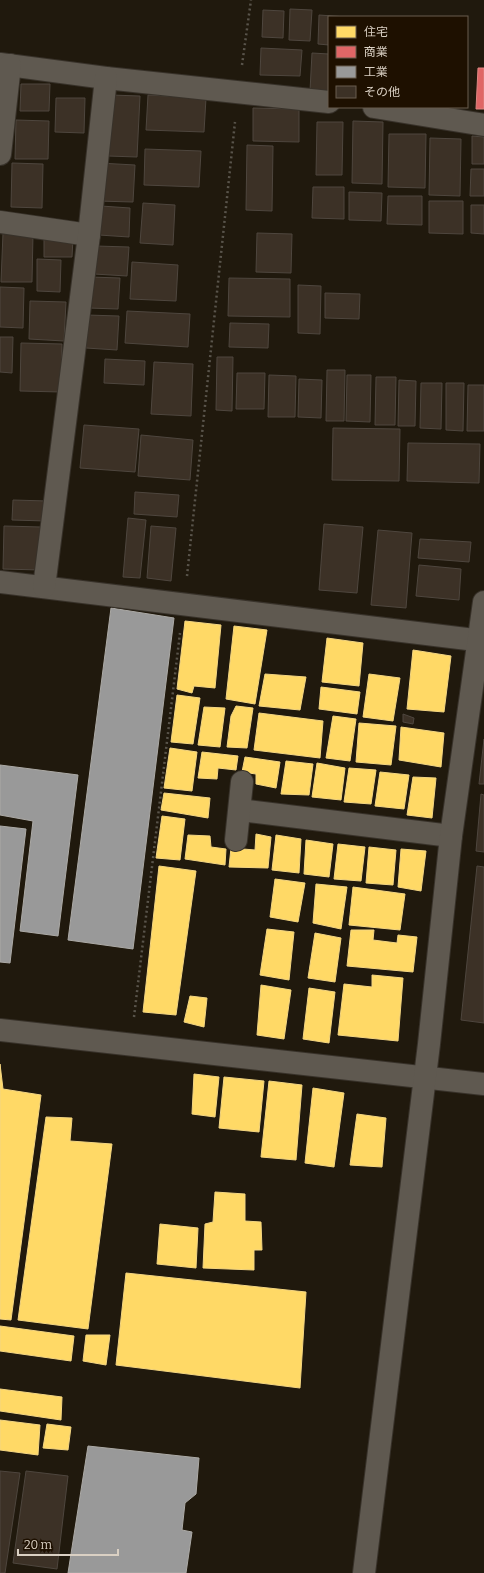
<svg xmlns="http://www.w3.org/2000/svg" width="484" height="1573" font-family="Bitter,'Noto Sans JP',serif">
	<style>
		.homes { fill: #ffd966; stroke: #f4d682 }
		.shops { fill: #e06666; stroke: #de8682 }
		.industry { fill: #999; stroke: #acaaa6 }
		.building { fill: #3c3126; stroke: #4e463e }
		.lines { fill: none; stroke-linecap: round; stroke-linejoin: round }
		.minor-casing { stroke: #38322a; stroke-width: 24 }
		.path { stroke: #59544b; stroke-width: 2.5; stroke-dasharray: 2 3; stroke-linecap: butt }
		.minor { stroke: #5f5950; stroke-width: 22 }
	</style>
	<rect width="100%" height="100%" fill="#20190d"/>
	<g class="homes">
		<path d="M 185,621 L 221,625 L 215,688 L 194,686 L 192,693 L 177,689 Z"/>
		<path d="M 234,626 L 267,630 L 255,704 L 226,699 Z"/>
		<path d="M 327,638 L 363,643 L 359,686 L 322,682 Z"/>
		<path d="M 413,650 L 451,656 L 444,712 L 407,709 Z"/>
		<path d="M 265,674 L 306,677 L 300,710 L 259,706 Z"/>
		<path d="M 369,674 L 400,678 L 393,721 L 363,717 Z"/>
		<path d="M 321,687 L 360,692 L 357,714 L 319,709 Z"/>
		<path d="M 177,695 L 200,698 L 193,744 L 171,742 Z"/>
		<path d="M 236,706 L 253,708 L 247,748 L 227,747 L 231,716 Z"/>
		<path d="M 204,707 L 225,708 L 220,747 L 198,745 Z"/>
		<path d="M 259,713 L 323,721 L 320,758 L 254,750 Z"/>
		<path d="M 333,716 L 356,719 L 350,761 L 326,758 Z"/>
		<path d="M 359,723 L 396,726 L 391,765 L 356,762 Z"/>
		<path d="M 401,727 L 444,733 L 441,767 L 399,760 Z"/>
		<path d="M 170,748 L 197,752 L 192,791 L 164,788 Z"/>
		<path d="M 202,752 L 238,756 L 236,770 L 218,768 L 217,779 L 198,778 Z"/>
		<path d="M 245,757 L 280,762 L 276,788 L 256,784 L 256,774 L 242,772 Z"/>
		<path d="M 286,761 L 313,764 L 309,795 L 281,794 Z"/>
		<path d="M 317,763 L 345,768 L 341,800 L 312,797 Z"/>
		<path d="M 349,768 L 376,770 L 371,804 L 344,802 Z"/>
		<path d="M 380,772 L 409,775 L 404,809 L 375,806 Z"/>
		<path d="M 413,777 L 436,778 L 432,818 L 407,815 Z"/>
		<path d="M 164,793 L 210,798 L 208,818 L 161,810 Z"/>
		<path d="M 162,816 L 185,819 L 180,860 L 156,858 Z"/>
		<path d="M 256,834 L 271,837 L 268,868 L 229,867 L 231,848 L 255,850 Z"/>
		<path d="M 188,835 L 210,836 L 211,847 L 226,849 L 225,865 L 185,859 Z"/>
		<path d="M 276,835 L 301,839 L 299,873 L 272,870 Z"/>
		<path d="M 306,840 L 333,844 L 329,877 L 304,874 Z"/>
		<path d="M 338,844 L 365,847 L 361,881 L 334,879 Z"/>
		<path d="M 369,847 L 396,850 L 393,885 L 366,883 Z"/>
		<path d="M 401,849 L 426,851 L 421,891 L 398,887 Z"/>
		<path d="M 159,866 L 196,871 L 176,1015 L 143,1012 Z"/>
		<path d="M 275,879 L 305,883 L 298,922 L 270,917 Z"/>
		<path d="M 316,884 L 347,887 L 341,929 L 313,923 Z"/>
		<path d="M 353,887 L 405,894 L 400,930 L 349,925 Z"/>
		<path d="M 267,929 L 294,932 L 289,980 L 260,975 Z"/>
		<path d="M 351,930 L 374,930 L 373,940 L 397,943 L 398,935 L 417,937 L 413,972 L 347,966 Z"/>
		<path d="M 315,933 L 341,938 L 335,982 L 308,978 Z"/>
		<path d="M 372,975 L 403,978 L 398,1041 L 338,1035 L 344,984 L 372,987 Z"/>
		<path d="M 261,985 L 291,990 L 284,1039 L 257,1035 Z"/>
		<path d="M 309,988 L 335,992 L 329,1043 L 303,1039 Z"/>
		<path d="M 190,996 L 207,998 L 204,1027 L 184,1022 Z"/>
		<path d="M 0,1064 L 3,1089 L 41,1095 L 11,1320 L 0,1319 Z"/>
		<path d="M 194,1074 L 219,1077 L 215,1117 L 192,1114 Z"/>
		<path d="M 224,1077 L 264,1081 L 259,1132 L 219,1128 Z"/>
		<path d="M 269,1081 L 302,1085 L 296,1160 L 261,1157 Z"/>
		<path d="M 313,1088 L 344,1093 L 334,1167 L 305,1163 Z"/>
		<path d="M 357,1114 L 386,1118 L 382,1167 L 350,1165 Z"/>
		<path d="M 46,1117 L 72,1118 L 70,1141 L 112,1144 L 88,1329 L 18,1320 Z"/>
		<path d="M 215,1192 L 245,1194 L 245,1221 L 261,1222 L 262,1250 L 254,1250 L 254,1270 L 203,1268 L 205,1224 L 213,1222 Z"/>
		<path d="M 160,1224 L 198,1228 L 196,1268 L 157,1264 Z"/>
		<path d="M 126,1273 L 306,1292 L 300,1388 L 116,1365 Z"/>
		<path d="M 0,1326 L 74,1336 L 71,1361 L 0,1351 Z"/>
		<path d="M 86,1335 L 110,1335 L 106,1365 L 83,1361 Z"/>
		<path d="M 0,1389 L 62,1397 L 61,1420 L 0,1411 Z"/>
		<path d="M 0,1420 L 40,1425 L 38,1455 L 0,1450 Z"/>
		<path d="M 47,1424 L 71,1427 L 68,1450 L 43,1448 Z"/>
	</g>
	<path class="shops" d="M 478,68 L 484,68 L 484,109 L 476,109 Z"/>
	<g class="industry">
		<path d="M 111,608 L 174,618 L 133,949 L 68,940 Z"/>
		<path d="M 0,765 L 78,775 L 58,936 L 20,931 L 33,821 L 0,815 Z"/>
		<path d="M 0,826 L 26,829 L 10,963 L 0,962 Z"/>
		<path d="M 88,1446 L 199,1458 L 196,1494 L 185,1503 L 182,1530 L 192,1532 L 186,1573 L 68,1573 Z"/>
	</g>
	<g class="building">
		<path d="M 290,9 L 312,10 L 310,41 L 289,40 Z"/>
		<path d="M 263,10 L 284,11 L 283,38 L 262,37 Z"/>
		<path d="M 319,15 L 347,17 L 329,17 L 329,45 L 318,44 Z"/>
		<path d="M 261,48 L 302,50 L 300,76 L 260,75 Z"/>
		<path d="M 312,53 L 329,54 L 329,92 L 310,91 Z"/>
		<path d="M 21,84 L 50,84 L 49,111 L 20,111 Z"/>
		<path d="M 111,95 L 140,96 L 137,157 L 108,156 Z"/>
		<path d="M 148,95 L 206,98 L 204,132 L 146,130 Z"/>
		<path d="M 56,98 L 85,98 L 84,133 L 55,132 Z"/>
		<path d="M 253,108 L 299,109 L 299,142 L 253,141 Z"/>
		<path d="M 16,120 L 49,121 L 48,159 L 15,159 Z"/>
		<path d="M 353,121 L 383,122 L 382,184 L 352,183 Z"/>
		<path d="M 317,122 L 343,122 L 342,175 L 316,175 Z"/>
		<path d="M 389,134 L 426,134 L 425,188 L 388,187 Z"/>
		<path d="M 472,136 L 484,137 L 484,164 L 472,164 Z"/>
		<path d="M 430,138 L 461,139 L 460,196 L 429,195 Z"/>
		<path d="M 247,145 L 273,146 L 272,211 L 246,210 Z"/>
		<path d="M 145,149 L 201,151 L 199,187 L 144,185 Z"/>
		<path d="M 12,163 L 43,164 L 42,208 L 11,207 Z"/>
		<path d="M 99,163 L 135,165 L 133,202 L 97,201 Z"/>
		<path d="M 471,169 L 484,169 L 484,196 L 470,196 Z"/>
		<path d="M 313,187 L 344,187 L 344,219 L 312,218 Z"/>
		<path d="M 349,192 L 382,193 L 381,221 L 349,220 Z"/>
		<path d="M 388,196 L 422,196 L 422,225 L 387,224 Z"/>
		<path d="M 429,201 L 463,201 L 463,234 L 429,233 Z"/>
		<path d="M 143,203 L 175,205 L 173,245 L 140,243 Z"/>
		<path d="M 471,205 L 484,205 L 484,234 L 471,233 Z"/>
		<path d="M 101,206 L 130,208 L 129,237 L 99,235 Z"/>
		<path d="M 3,233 L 33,234 L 32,282 L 1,282 Z"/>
		<path d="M 257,233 L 292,234 L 291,273 L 256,272 Z"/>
		<path d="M 44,237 L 73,238 L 72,257 L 44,257 Z"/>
		<path d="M 96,246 L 129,247 L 127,276 L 94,274 Z"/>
		<path d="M 37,259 L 61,260 L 60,292 L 37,291 Z"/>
		<path d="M 132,262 L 178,265 L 176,301 L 130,299 Z"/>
		<path d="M 90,277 L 120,278 L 118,309 L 88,308 Z"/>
		<path d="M 229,278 L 290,279 L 290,317 L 228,316 Z"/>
		<path d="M 298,285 L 321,286 L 320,334 L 298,333 Z"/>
		<path d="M 0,287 L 24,288 L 23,328 L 0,327 Z"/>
		<path d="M 325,293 L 360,294 L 359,319 L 325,318 Z"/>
		<path d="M 30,301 L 66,302 L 64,341 L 29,339 Z"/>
		<path d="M 127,311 L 190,314 L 188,347 L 125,343 Z"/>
		<path d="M 87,315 L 119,316 L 117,350 L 86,348 Z"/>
		<path d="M 230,323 L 269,324 L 268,348 L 229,347 Z"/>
		<path d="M 0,337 L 13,337 L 12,373 L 0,372 Z"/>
		<path d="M 21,343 L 62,344 L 61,392 L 20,391 Z"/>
		<path d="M 217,357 L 233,357 L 232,411 L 216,410 Z"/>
		<path d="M 105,359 L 145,361 L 144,385 L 104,383 Z"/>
		<path d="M 154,362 L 193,364 L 191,416 L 151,414 Z"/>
		<path d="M 327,370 L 345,370 L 344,421 L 326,421 Z"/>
		<path d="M 237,373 L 265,373 L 264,409 L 236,409 Z"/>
		<path d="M 269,375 L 296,376 L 295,417 L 268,417 Z"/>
		<path d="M 347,375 L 371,375 L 370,422 L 346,421 Z"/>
		<path d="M 376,377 L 396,377 L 395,425 L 375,425 Z"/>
		<path d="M 299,379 L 322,380 L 321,418 L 298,417 Z"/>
		<path d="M 399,380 L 416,381 L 415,426 L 398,426 Z"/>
		<path d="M 421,383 L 442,383 L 441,429 L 420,428 Z"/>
		<path d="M 446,383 L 464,383 L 463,431 L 446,430 Z"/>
		<path d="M 468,385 L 484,385 L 484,431 L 467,431 Z"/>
		<path d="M 84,425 L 139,429 L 135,472 L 80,468 Z"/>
		<path d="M 333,428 L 400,429 L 399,481 L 332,480 Z"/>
		<path d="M 141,435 L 193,440 L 190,480 L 138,476 Z"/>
		<path d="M 408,443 L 480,444 L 479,483 L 407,481 Z"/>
		<path d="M 135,492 L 179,495 L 177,517 L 134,514 Z"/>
		<path d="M 13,500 L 47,501 L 46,521 L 12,520 Z"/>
		<path d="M 128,518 L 146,520 L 140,578 L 123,577 Z"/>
		<path d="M 324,524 L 363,527 L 357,593 L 319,590 Z"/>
		<path d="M 4,526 L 41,527 L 40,570 L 3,569 Z"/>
		<path d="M 151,526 L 176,528 L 171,581 L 147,578 Z"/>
		<path d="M 378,530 L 412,533 L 406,608 L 371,605 Z"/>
		<path d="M 420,539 L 471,542 L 469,562 L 418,558 Z"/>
		<path d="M 419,565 L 461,569 L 459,600 L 416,596 Z"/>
		<path d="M 403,714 L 414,718 L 413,724 L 403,722 Z"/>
		<path d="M 484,739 L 484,784 L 479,784 Z"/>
		<path d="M 481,794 L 484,795 L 484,852 L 476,851 Z"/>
		<path d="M 477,866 L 484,867 L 484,1023 L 461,1020 Z"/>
		<path d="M 0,1471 L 20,1473 L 5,1573 L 0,1573 Z"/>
		<path d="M 26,1471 L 68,1476 L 57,1569 L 13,1563 Z"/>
	</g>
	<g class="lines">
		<defs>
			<g id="minor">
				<path d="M 0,64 L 106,78 L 329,102"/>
				<path d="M 374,107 L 484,125"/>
				<path d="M 0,154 L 10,65"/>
				<path d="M 0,222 L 89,235"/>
				<path d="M 0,582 L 484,641"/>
				<path d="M 44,587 L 89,235 L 106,78"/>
				<path d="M 240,810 L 451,836"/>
				<path d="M 236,840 L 242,782"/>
				<path d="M 0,1030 L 484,1084"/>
				<path d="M 364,1573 L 429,1044 L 451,836 L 484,602"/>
			</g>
		</defs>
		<use href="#minor" class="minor-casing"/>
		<g class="path">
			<path d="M 242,65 L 251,0"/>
			<path d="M 187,576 L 235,122"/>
			<path d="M 134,1017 L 180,633"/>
		</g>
		<use href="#minor" class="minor"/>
	</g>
	<rect x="328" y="16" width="140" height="92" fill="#1e1000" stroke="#695d4e"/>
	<rect x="336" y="26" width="20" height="12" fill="#ffd966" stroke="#695d4e"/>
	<text x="364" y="36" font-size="12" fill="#dad0c3">住宅</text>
	<rect x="336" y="46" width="20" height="12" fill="#e06666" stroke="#695d4e"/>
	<text x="364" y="56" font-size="12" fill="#dad0c3">商業</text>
	<rect x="336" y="66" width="20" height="12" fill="#999999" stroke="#695d4e"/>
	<text x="364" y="76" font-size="12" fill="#dad0c3">工業</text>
	<rect x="336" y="86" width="20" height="12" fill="#3c3126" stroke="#695d4e"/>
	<text x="364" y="96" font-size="12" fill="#dad0c3">その他</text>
	<path d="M18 1549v6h100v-6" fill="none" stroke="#dad0c3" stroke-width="2"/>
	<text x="24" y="1549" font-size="12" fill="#dad0c3" stroke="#1e1000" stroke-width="3" paint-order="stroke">20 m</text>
</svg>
